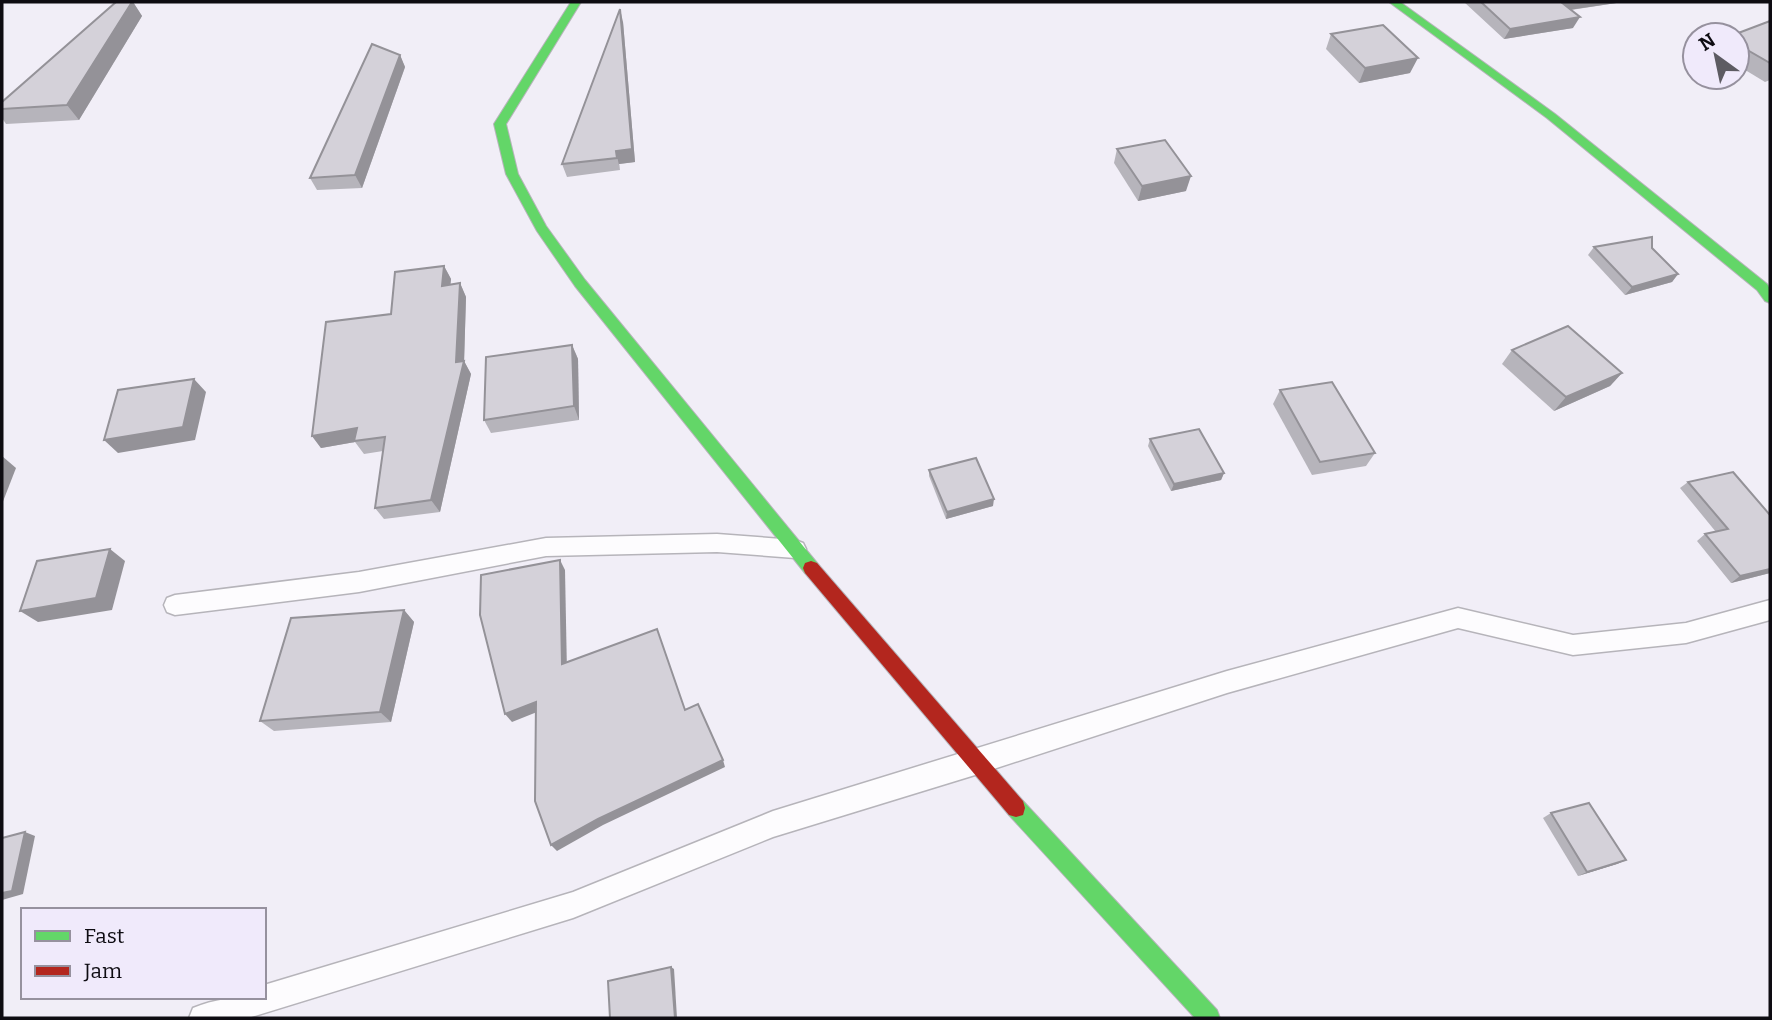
<svg xmlns="http://www.w3.org/2000/svg" width="1772" height="1020" font-family="Bitter,serif">
	<style>
		.lines { fill: none; stroke-linecap: round; stroke-linejoin: round }
		.lane-casing { stroke: #b6b4ba; stroke-width: 3 }
		.fast-casing { stroke: #b6b4ba; stroke-width: 2 }
		.jam-casing { stroke: #b6b4ba; stroke-width: 2 }
		.lane { fill: #fdfcfe; fill-rule: evenodd }
		.fast { fill: #63d668; fill-rule: evenodd }
		.jam { fill: #b3261e; fill-rule: evenodd }
		.wall { fill: #b6b4bb }
		.shaded-wall { fill: #949298 }
		.building { fill: #d4d1d9; stroke: #949298; stroke-width: 2 }
	</style>
	<rect width="100%" height="100%" fill="#f1eef7"/>
	<g class="lines">
		<defs>
			<g id="lane">
				<path d="M 717,534 L 795,540 L 803,543 L 806,549 L 803,555 L 795,558 L 717,552 L 546,556 L 359,592 L 175,615 L 167,612 L 164,605 L 167,598 L 175,595 L 359,572 L 546,538 Z"/>
				<path d="M 1770,600 L 1770,620 L 1686,643 L 1573,655 L 1458,628 L 1227,693 L 975,775 L 773,837 L 573,918 L 248,1018 L 189,1018 L 193,1008 C 217,998 238,997 264,997 L 264,985 L 573,892 L 773,811 L 1227,671 L 1458,608 L 1573,635 L 1686,623 Z"/>
			</g>
			<g id="fast">
				<path d="M 571,2 L 581,2 L 506,124 L 518,174 L 546,226 L 585,280 L 817,563 L 819,568 L 817,573 L 811,575 L 805,573 L 575,286 L 537,231 L 506,174 L 494,124 Z"/>
				<path d="M 1389,2 L 1400,2 L 1555,114 L 1767,284 L 1770,289 L 1770,303 L 1765,301 L 1757,290 L 1547,118 Z"/>
				<path d="M 1016,799 L 1023,801 L 1217,1010 L 1220,1018 L 1195,1018 L 1009,815 L 1007,808 L 1009,801 Z"/>
			</g>
			<path id="jam" d="M 811,561 L 817,563 L 1023,801 L 1025,808 L 1023,815 L 1016,817 L 1009,815 L 805,573 L 803,568 L 805,563 Z"/>
		</defs>
		<use href="#lane" class="lane-casing"/>
		<use href="#fast" class="fast-casing"/>
		<use href="#jam" class="jam-casing"/>
		<use href="#lane" class="lane"/>
		<use href="#fast" class="fast"/>
		<use href="#jam" class="jam"/>
	</g>
	<g class="wall">
		<path d="M 116,2 L 133,2 L 142,16 L 79,120 L 6,124 L 2,118 L 2,102 Z"/>
		<path d="M 1464,2 L 1623,2 L 1571,10 L 1573,28 L 1504,39 Z"/>
		<path d="M 1770,21 L 1770,80 L 1765,82 L 1737,65 L 1737,35 Z"/>
		<path d="M 623,22 L 635,162 L 619,164 L 620,170 L 567,177 L 562,164 Z"/>
		<path d="M 1331,34 L 1410,73 L 1359,83 L 1326,49 Z"/>
		<path d="M 400,55 L 405,67 L 362,188 L 317,190 L 310,178 Z"/>
		<path d="M 1117,149 L 1186,191 L 1138,201 L 1114,163 Z"/>
		<path d="M 1594,247 L 1652,248 L 1678,274 L 1672,282 L 1625,295 L 1588,255 Z"/>
		<path d="M 444,266 L 451,279 L 450,285 L 460,283 L 466,297 L 464,361 L 471,374 L 440,512 L 384,519 L 375,508 L 383,451 L 364,454 L 355,442 L 321,448 L 312,436 L 391,314 Z"/>
		<path d="M 572,345 L 578,359 L 579,420 L 491,433 L 484,420 Z"/>
		<path d="M 1512,350 L 1622,373 L 1610,386 L 1554,411 L 1502,364 Z"/>
		<path d="M 1280,390 L 1375,453 L 1366,466 L 1312,475 L 1273,404 Z"/>
		<path d="M 1150,439 L 1224,473 L 1221,480 L 1171,491 L 1148,446 Z"/>
		<path d="M 929,470 L 993,506 L 946,519 L 929,476 Z"/>
		<path d="M 1688,482 L 1770,573 L 1731,583 L 1697,541 L 1705,534 L 1716,532 L 1680,488 Z"/>
		<path d="M 404,610 L 414,622 L 391,722 L 274,731 L 260,721 Z"/>
		<path d="M 1551,813 L 1626,860 L 1617,864 L 1578,876 L 1543,818 Z"/>
	</g>
	<g class="shaded-wall">
		<path d="M 132,2 L 133,2 L 142,16 L 79,120 L 67,105 Z"/>
		<path d="M 1561,2 L 1623,2 L 1555,12 Z"/>
		<path d="M 620,9 L 623,22 L 635,162 L 619,164 L 620,170 L 616,151 Z"/>
		<path d="M 1580,17 L 1573,28 L 1504,39 L 1510,29 Z"/>
		<path d="M 400,55 L 405,67 L 362,188 L 355,175 Z"/>
		<path d="M 1418,58 L 1410,73 L 1359,83 L 1365,68 Z"/>
		<path d="M 1191,176 L 1186,191 L 1138,201 L 1142,186 Z"/>
		<path d="M 444,266 L 451,279 L 449,299 L 442,286 Z"/>
		<path d="M 1678,274 L 1672,282 L 1625,295 L 1632,287 Z"/>
		<path d="M 460,283 L 466,297 L 464,364 L 464,361 L 471,374 L 440,512 L 431,500 Z"/>
		<path d="M 572,345 L 578,359 L 579,420 L 574,406 Z"/>
		<path d="M 1622,373 L 1610,386 L 1554,411 L 1566,397 Z"/>
		<path d="M 194,379 L 206,392 L 195,440 L 118,453 L 104,440 Z"/>
		<path d="M 357,428 L 355,442 L 321,448 L 312,436 Z"/>
		<path d="M 2,456 L 16,468 L 2,504 Z"/>
		<path d="M 1224,473 L 1221,480 L 1171,491 L 1174,484 Z"/>
		<path d="M 994,499 L 993,506 L 946,519 L 947,512 Z"/>
		<path d="M 110,549 L 125,561 L 112,610 L 38,622 L 20,611 Z"/>
		<path d="M 560,560 L 565,570 L 567,673 L 562,664 Z"/>
		<path d="M 1770,569 L 1770,573 L 1731,583 L 1740,576 Z"/>
		<path d="M 404,610 L 414,622 L 391,722 L 380,712 Z"/>
		<path d="M 536,702 L 542,710 L 512,722 L 505,714 Z"/>
		<path d="M 723,760 L 725,767 L 603,825 L 557,851 L 551,845 L 598,819 Z"/>
		<path d="M 25,832 L 35,836 L 23,894 L 2,900 L 2,893 Z"/>
		<path d="M 1626,860 L 1617,864 L 1578,876 L 1587,872 Z"/>
		<path d="M 671,967 L 674,969 L 677,1018 L 675,1018 Z"/>
	</g>
	<g class="building">
		<path d="M 116,2 L 132,2 L 67,105 L 2,109 L 2,102 Z"/>
		<path d="M 1481,2 L 1561,2 L 1580,17 L 1510,29 Z"/>
		<path d="M 620,9 L 632,149 L 616,151 L 617,158 L 562,164 Z"/>
		<path d="M 1770,21 L 1770,63 L 1737,44 L 1737,35 L 1733,35 Z"/>
		<path d="M 1383,25 L 1418,58 L 1365,68 L 1331,34 Z"/>
		<path d="M 372,44 L 400,55 L 355,175 L 310,178 Z"/>
		<path d="M 1165,140 L 1191,176 L 1142,186 L 1117,149 Z"/>
		<path d="M 1652,237 L 1652,248 L 1678,274 L 1632,287 L 1594,247 Z"/>
		<path d="M 444,266 L 442,286 L 460,283 L 456,362 L 464,361 L 431,500 L 375,508 L 385,437 L 354,441 L 357,428 L 312,436 L 326,322 L 391,314 L 395,272 Z"/>
		<path d="M 1568,326 L 1622,373 L 1566,397 L 1512,350 Z"/>
		<path d="M 572,345 L 574,406 L 484,420 L 486,357 Z"/>
		<path d="M 194,379 L 183,427 L 104,440 L 118,390 Z"/>
		<path d="M 1332,382 L 1375,453 L 1320,462 L 1280,390 Z"/>
		<path d="M 1199,429 L 1224,473 L 1174,484 L 1150,439 Z"/>
		<path d="M 976,458 L 994,499 L 947,512 L 929,470 Z"/>
		<path d="M 1733,472 L 1770,515 L 1770,569 L 1740,576 L 1705,534 L 1728,529 L 1688,482 Z"/>
		<path d="M 110,549 L 96,598 L 20,611 L 37,561 Z"/>
		<path d="M 560,560 L 562,664 L 657,629 L 685,710 L 698,704 L 723,760 L 598,819 L 551,845 L 535,801 L 536,702 L 505,714 L 480,615 L 481,575 Z"/>
		<path d="M 404,610 L 380,712 L 260,721 L 291,618 Z"/>
		<path d="M 1589,803 L 1626,860 L 1587,872 L 1551,813 Z"/>
		<path d="M 25,832 L 12,891 L 2,893 L 2,838 Z"/>
		<path d="M 671,967 L 675,1018 L 610,1018 L 608,981 Z"/>
	</g>
	<rect width="1772" height="1020" fill="none" stroke="#0e0c12" stroke-width="7"/>
	<rect x="21" y="908" width="245" height="91" fill="#f0eafb" stroke="#96919e" stroke-width="2"/>
	<rect x="35" y="931" width="35" height="10" fill="#63d668" stroke="#96919e" stroke-width="2"/>
	<text x="84" y="943" font-size="21" fill="#0e0c12">Fast</text>
	<rect x="35" y="966" width="35" height="10" fill="#b3261e" stroke="#96919e" stroke-width="2"/>
	<text x="84" y="978" font-size="21" fill="#0e0c12">Jam</text>
	<g transform="translate(1716 56) rotate(327)"><circle r="33" fill="#f0eafb" stroke="#96919e" stroke-width="2"/>
	<path d="M0-5L12 26L0 18L-12 26Z" fill="#5d5b62"/>
	<text y="-10" font-size="19" font-weight="bold" text-anchor="middle" fill="#0e0c12">N</text>
	</g>
</svg>
